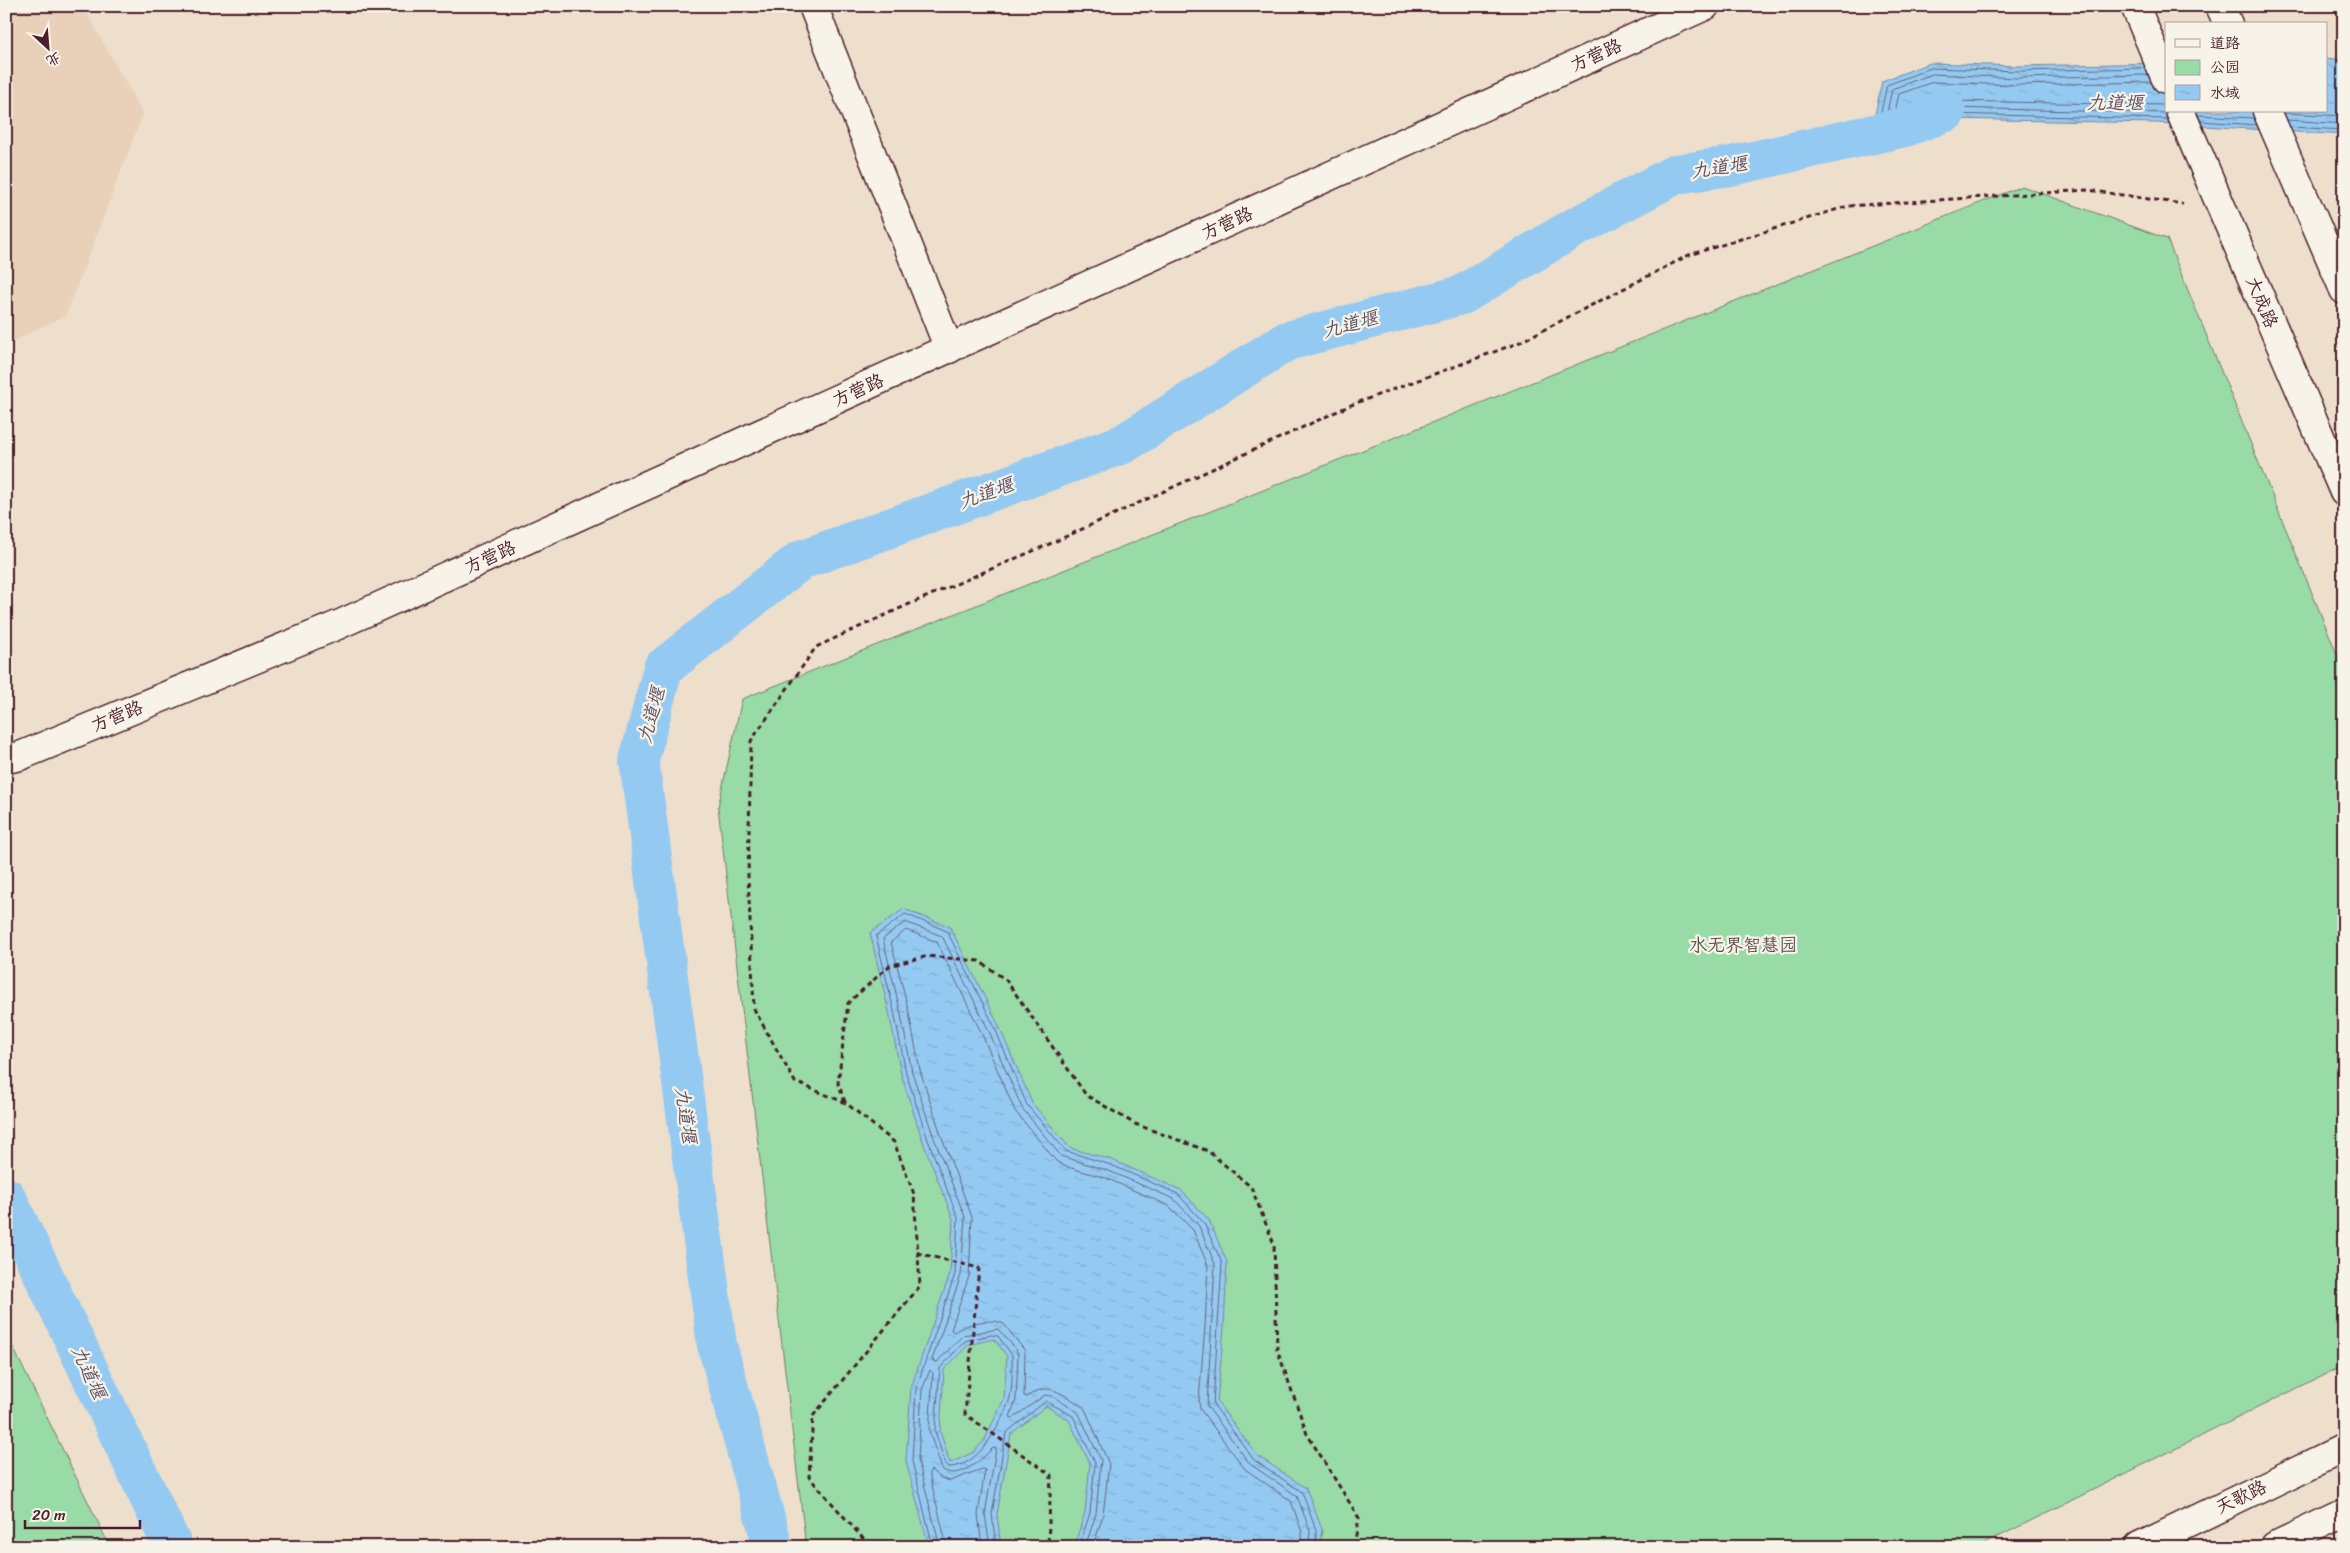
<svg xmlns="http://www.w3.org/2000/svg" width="2350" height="1553" font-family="Sriracha,'LXGW WenKai TC',sans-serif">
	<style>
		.built { fill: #e8d1b8 }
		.green { fill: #98dba6; stroke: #717d68 }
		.water { fill: url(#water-ripples); stroke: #7686a2; fill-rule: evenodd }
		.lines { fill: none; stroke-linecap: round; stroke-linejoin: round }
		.shore { stroke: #68637b; stroke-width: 1 }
		.canal { stroke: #94caf2; stroke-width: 40 }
		.minor-casing { stroke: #4a1f2b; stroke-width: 31 }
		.tertiary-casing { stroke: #4a1f2b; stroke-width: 31 }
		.path { stroke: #4a1f2b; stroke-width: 3; stroke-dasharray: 5 4; stroke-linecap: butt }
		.minor { stroke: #f7f3e8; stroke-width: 28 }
		.tertiary { stroke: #f7f3e8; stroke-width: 28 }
		.labels { text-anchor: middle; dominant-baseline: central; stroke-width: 4.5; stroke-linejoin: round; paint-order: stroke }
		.street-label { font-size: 18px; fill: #4a1f2b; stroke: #f7f3e8 }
		.park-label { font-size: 18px; fill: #5e4e4a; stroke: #f7f3e8 }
		.water-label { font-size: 19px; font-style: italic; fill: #605267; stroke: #f7f3e8 }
	</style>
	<defs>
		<pattern id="water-ripples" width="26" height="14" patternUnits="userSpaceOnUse" patternTransform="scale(1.25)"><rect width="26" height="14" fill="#94caf2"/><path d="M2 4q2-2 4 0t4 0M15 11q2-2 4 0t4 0" fill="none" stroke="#81add0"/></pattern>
	</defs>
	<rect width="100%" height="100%" fill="#eedfcc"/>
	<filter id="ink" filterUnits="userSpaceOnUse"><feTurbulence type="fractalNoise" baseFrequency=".02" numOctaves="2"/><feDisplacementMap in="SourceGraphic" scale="10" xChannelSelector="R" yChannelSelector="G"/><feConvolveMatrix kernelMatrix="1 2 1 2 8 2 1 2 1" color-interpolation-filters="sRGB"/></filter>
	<g filter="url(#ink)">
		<path class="built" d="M 6,6 L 83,6 L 143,114 L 66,315 L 6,345 Z"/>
		<g class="green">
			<path d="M 2022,186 L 2167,239 L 2344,671 L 2344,1365 L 1978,1547 L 806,1547 L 718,807 L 742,699 Z"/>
			<path d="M 6,1333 L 110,1547 L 6,1547 Z"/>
		</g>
		<g class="water">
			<path d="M 2326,58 L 2344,60 L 2344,135 L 2156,123 L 1947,119 L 1871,134 L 1882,81 L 1930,63 L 2018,66 L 2166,63 L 2166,111 L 2326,111 Z"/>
			<path d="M 904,909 L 950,927 L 998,1024 L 1032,1103 L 1070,1148 L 1112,1160 L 1181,1190 L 1209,1220 L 1227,1262 L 1224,1327 L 1217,1402 L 1258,1456 L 1306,1488 L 1322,1529 L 1320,1547 L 1074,1547 L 1085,1512 L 1090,1464 L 1069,1420 L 1046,1406 L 1011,1434 L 997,1514 L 1001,1547 L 929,1547 L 906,1461 L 911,1388 L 950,1273 L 953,1219 L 923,1142 L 901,1074 L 889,1012 L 870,933 ZM 994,1339 L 1007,1356 L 1004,1399 L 985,1439 L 974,1452 L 950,1463 L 940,1431 L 944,1370 L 968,1345 Z"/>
		</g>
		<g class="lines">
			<g class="shore">
				<path d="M 2145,68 L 2018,71 L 1931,68 L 1887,85 L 1878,125 L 1881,127 L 1947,114 L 2167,119"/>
				<path d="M 2148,75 L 2018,78 L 1932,74 L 1892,89 L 1886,117 L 1889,119 L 1947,108 L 2166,113"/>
				<path d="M 2151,82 L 2018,85 L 1933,82 L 1899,94 L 1896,107 L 1898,109 L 1947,101 L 2166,105"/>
				<path d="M 2284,113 L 2344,116"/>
				<path d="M 2198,115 L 2254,118"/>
				<path d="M 2287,120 L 2344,124"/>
				<path d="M 2201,121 L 2257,125"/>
				<path d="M 2290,127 L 2344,130"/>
				<path d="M 992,1335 L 998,1336 L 1012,1355 C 1012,1368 1013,1389 1009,1401 C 1000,1426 979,1467 949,1467 L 945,1463 L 935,1431 L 940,1368 L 965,1341 Z"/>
				<path d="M 933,1547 L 912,1461 L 916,1389 L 955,1274 L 958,1218 L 928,1140 L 906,1073 L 894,1011 L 876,936 L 905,914 L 947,931 L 994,1026 L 1027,1105 L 1066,1151 L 1111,1165 L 1178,1194 L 1204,1223 L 1222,1263 L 1213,1404 L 1254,1460 L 1302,1492 L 1316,1530 L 1316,1547"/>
				<path d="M 940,1547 L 918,1460 L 922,1390 L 930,1370 L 933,1373 L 929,1431 L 942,1469 C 958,1482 982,1459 993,1448 L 996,1449 L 985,1514 L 990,1547"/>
				<path d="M 947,1547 L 929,1473 L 931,1470 L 941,1478 L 950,1481 L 982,1469 L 985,1470 L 978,1514 L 982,1547"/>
				<path d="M 996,1547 L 992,1514 L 1006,1433 L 1046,1401 L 1073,1416 L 1095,1463 L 1090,1513 L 1079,1547"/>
				<path d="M 1085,1547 L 1096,1514 L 1101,1460 L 1078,1412 L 1052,1396 L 1045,1395 L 1013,1418 L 1010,1417 L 1016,1400 L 1018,1355 L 1016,1349 L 998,1329 L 963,1335 L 937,1362 L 932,1360 L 961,1275 L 965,1217 L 934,1138 L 912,1072 L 900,1010 L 883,939 L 905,922 L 942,936 L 988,1029 L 1022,1108 L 1061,1156 L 1109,1171 L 1174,1199 L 1199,1226 L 1215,1264 L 1207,1406 L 1250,1464 L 1297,1496 L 1310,1531 L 1309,1547"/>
				<path d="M 1093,1547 L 1103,1515 L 1109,1464 L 1085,1409 C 1080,1404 1074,1401 1068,1397 C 1052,1388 1043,1385 1027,1397 L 1024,1396 L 1025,1351 L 1004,1324 C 990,1317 966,1324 954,1332 L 951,1330 L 969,1276 L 972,1217 L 941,1135 L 920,1070 L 908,1008 L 891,942 L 906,930 L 937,942 L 981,1032 L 1015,1111 L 1056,1161 L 1064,1166 L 1106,1178 L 1169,1206 L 1193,1230 L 1208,1266 L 1205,1326 L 1199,1401 L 1200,1409 L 1245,1469 L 1291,1501 L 1302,1532 L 1302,1547"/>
			</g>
			<g class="canal">
				<path d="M 6,1197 L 173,1547"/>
				<path d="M 773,1547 L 717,1345 L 639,760 L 663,668 L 801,560 L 1123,444 L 1287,341 L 1462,295 L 1570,230 L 1676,174 L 1731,166 L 1905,127 L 1946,112"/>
			</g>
			<defs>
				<g id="minor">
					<path d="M 813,6 L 949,349"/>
					<path d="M 6,759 L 20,756 L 338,625 L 1705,6"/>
				</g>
				<g id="tertiary">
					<path d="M 2135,6 L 2166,79"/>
					<path d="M 2220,6 L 2228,24"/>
					<path d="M 2180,111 L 2344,492"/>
					<path d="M 2267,111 L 2344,290"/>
					<path d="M 2139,1547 L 2344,1448"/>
					<path d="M 2275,1547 L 2344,1514"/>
				</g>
			</defs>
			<use href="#minor" class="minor-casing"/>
			<use href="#tertiary" class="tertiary-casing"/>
			<g class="path">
				<path d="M 845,1102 L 838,1083 L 848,1003 L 889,966 L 928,956 L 979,961 L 1006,980 L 1086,1095 L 1135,1124 L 1208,1151 L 1251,1187 L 1274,1244 L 1277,1349 L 1307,1434 L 1359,1518 L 1354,1547"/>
				<path d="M 917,1253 L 979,1268 L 965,1414 L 1051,1475 L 1048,1547"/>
				<path d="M 867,1547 L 867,1543 L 809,1477 L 813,1416 L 920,1286 L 914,1194 L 894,1142 L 846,1103 L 795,1082 L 754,1009 L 748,876 L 751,741 L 816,647 L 905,606 L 1054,542 L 1351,405 L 1518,343 L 1689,255 L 1848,206 L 2088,190 L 2183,204"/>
			</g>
			<use href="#minor" class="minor"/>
			<use href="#tertiary" class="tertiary"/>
		</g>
	</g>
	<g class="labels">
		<g class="street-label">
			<text transform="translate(1596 55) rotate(-24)">方营路</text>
			<text transform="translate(1227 223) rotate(-24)">方营路</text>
			<text transform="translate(2262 302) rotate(67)">大成路</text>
			<text transform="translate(858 390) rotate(-24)">方营路</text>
			<text transform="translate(490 557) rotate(-24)">方营路</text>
			<text transform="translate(117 716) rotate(-22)">方营路</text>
			<text transform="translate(2241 1497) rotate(-26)">天歌路</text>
		</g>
		<g class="park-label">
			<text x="1743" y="945">水无界智慧园</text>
		</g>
		<g class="water-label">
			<text x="2115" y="102">九道堰</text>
			<text transform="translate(1719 167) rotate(-9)">九道堰</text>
			<text transform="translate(1350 324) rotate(-15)">九道堰</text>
			<text transform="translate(986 493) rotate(-20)">九道堰</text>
			<text transform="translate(651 715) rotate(-75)">九道堰</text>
			<text transform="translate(686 1115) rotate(82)">九道堰</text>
			<text transform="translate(89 1372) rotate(65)">九道堰</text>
		</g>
	</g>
	<rect width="2350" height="1553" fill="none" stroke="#f7f3e8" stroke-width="25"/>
	<rect x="12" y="12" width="2325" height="1528" fill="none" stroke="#4a1f2b" stroke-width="2" filter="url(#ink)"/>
	<rect x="2165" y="22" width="162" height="90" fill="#f7f3e8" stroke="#b29e9c"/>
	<rect x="2175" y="39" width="25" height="8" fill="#f7f3e8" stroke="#b29e9c"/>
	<text x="2210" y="48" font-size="15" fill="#4a1f2b">道路</text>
	<rect x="2175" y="60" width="25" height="15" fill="#98dba6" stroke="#b29e9c"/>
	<text x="2210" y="72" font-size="15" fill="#4a1f2b">公园</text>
	<rect x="2175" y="85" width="25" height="15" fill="url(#water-ripples)" stroke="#b29e9c"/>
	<text x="2210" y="98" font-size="15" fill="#4a1f2b">水域</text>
	<g transform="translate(48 48) rotate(154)" stroke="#f7f3e8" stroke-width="4" paint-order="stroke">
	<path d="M0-4L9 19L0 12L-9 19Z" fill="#4a1f2b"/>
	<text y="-8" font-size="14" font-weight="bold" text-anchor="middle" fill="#4a1f2b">北</text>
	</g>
	<path d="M25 1520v8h115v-8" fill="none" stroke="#4a1f2b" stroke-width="2.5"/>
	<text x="32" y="1520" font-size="15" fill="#4a1f2b" stroke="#f7f3e8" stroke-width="4" paint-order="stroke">20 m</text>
</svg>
